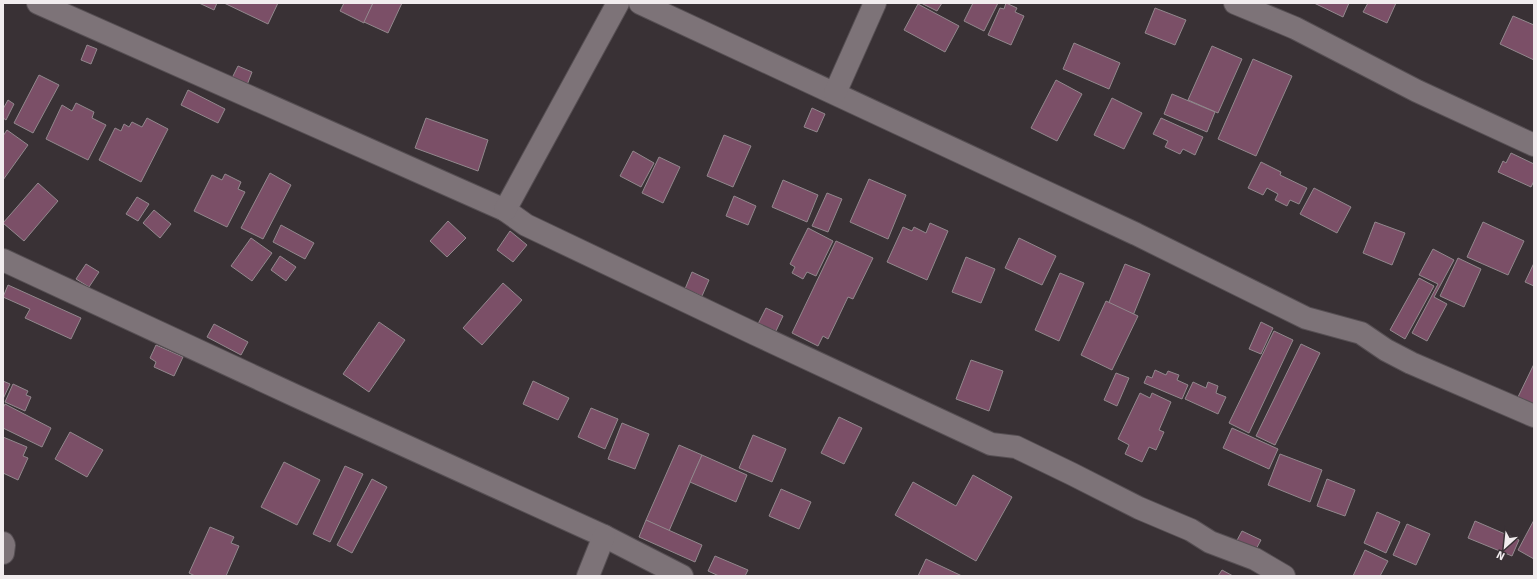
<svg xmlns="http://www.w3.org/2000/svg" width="1537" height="579" font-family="Signika,sans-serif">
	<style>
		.building { fill: #7b4f67; stroke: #92888d }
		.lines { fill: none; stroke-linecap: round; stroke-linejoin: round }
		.minor-casing { stroke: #564f53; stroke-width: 24 }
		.minor { stroke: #7d7378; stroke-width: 22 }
	</style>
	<rect width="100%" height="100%" fill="#393135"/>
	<g class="building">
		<path d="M 199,3 L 217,3 L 214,10 Z"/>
		<path d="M 224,3 L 278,3 L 268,24 Z"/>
		<path d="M 344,3 L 373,3 L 364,23 L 340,11 Z"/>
		<path d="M 373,3 L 402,3 L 388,33 L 364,22 Z"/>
		<path d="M 921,3 L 942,3 L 937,11 Z"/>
		<path d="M 973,3 L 998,3 L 984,31 L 964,21 Z"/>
		<path d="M 1006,3 L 1017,8 L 1015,12 L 1024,16 L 1011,45 L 988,35 L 1000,8 L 1004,9 Z"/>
		<path d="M 1314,3 L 1349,3 L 1343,17 Z"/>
		<path d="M 1368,3 L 1396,3 L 1387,23 L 1363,12 Z"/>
		<path d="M 918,4 L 959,26 L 945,52 L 904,30 Z"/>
		<path d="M 1155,8 L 1186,20 L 1175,45 L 1145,33 Z"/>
		<path d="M 1513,16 L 1534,25 L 1534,60 L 1500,44 Z"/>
		<path d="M 1074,43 L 1120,63 L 1109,89 L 1063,69 Z"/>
		<path d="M 87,45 L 97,49 L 91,64 L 81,60 Z"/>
		<path d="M 1212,46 L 1242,59 L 1218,113 L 1188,100 Z"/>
		<path d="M 1253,59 L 1292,76 L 1256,156 L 1218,139 Z"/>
		<path d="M 238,66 L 252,72 L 247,85 L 232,78 Z"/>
		<path d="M 39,75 L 59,85 L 33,133 L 14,123 Z"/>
		<path d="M 1056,80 L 1082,94 L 1057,141 L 1031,128 Z"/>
		<path d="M 188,90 L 225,109 L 218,123 L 181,105 Z"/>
		<path d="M 1172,94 L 1215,112 L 1207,132 L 1164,114 Z"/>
		<path d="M 1112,98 L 1142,113 L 1124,149 L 1094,135 Z"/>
		<path d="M 8,100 L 14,104 L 6,120 L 3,118 L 3,109 Z"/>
		<path d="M 76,103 L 94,112 L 92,118 L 106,125 L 88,160 L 46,139 L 62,105 L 72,111 Z"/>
		<path d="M 812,108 L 825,114 L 817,132 L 804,127 Z"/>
		<path d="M 147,118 L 168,129 L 141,182 L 99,160 L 115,128 L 121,131 L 124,124 L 129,127 L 132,122 L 142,127 Z"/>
		<path d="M 426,118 L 488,140 L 478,171 L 415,148 Z"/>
		<path d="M 1161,118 L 1203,137 L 1195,155 L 1183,149 L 1180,154 L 1165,147 L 1168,141 L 1153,134 Z"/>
		<path d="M 7,130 L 28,145 L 3,180 L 3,136 Z"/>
		<path d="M 724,135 L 751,146 L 733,187 L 707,176 Z"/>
		<path d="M 633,151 L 654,163 L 641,187 L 620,176 Z"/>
		<path d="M 1511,153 L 1534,164 L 1534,181 L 1531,187 L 1498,172 L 1503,161 L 1506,163 Z"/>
		<path d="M 659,157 L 680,167 L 663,203 L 642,193 Z"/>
		<path d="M 1261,162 L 1281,172 L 1280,175 L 1307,188 L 1299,204 L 1290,200 L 1287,206 L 1275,200 L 1278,194 L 1267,188 L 1263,195 L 1248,188 Z"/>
		<path d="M 270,173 L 291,185 L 263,239 L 241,228 Z"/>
		<path d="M 225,174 L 241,182 L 238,189 L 245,192 L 227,227 L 194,211 L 212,175 L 222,180 Z"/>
		<path d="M 869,179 L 906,195 L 888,239 L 850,222 Z"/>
		<path d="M 783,180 L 818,195 L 807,222 L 772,207 Z"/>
		<path d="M 38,183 L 58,201 L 24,241 L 3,223 Z"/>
		<path d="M 1314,188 L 1351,207 L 1337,233 L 1300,214 Z"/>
		<path d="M 827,193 L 842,199 L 828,232 L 812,226 Z"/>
		<path d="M 734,196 L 756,206 L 748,225 L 726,216 Z"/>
		<path d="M 137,197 L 149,204 L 138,221 L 126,214 Z"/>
		<path d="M 154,210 L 171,224 L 160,238 L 143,223 Z"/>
		<path d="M 448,221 L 466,238 L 447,257 L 430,241 Z"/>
		<path d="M 1375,222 L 1405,233 L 1392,265 L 1363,253 Z"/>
		<path d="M 1483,222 L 1524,241 L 1508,275 L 1467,257 Z"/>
		<path d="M 930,223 L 948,231 L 927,280 L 887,262 L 903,227 L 912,231 L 914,227 L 926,233 Z"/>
		<path d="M 281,225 L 314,243 L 305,259 L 273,242 Z"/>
		<path d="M 808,228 L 833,241 L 816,276 L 807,272 L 803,279 L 792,273 L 795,267 L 790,264 Z"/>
		<path d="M 510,231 L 527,245 L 513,262 L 497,250 Z"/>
		<path d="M 251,238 L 272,253 L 252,281 L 231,266 Z"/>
		<path d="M 1019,238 L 1056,256 L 1042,285 L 1005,268 Z"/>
		<path d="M 836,241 L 873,258 L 853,299 L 848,297 L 828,339 L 823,336 L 818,346 L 792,333 Z"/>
		<path d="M 1433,249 L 1454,260 L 1434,297 L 1447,304 L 1427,341 L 1412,333 L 1438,284 L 1419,275 Z"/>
		<path d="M 280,256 L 296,267 L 286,281 L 271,270 Z"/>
		<path d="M 966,257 L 995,269 L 981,303 L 952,292 Z"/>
		<path d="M 1458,258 L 1481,269 L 1464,307 L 1440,296 Z"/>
		<path d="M 1534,263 L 1534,286 L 1525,282 Z"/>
		<path d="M 86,264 L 99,272 L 89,287 L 76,279 Z"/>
		<path d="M 1125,264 L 1150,274 L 1132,318 L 1107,307 Z"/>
		<path d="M 692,272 L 709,280 L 702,296 L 685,289 Z"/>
		<path d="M 1060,273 L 1084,283 L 1059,341 L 1035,330 Z"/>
		<path d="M 1419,278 L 1434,286 L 1405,339 L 1390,330 Z"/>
		<path d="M 503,283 L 522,300 L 482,345 L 463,328 Z"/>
		<path d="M 8,285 L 81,318 L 71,339 L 25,318 L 30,309 L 3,297 Z"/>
		<path d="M 1106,301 L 1138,316 L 1112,370 L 1081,355 Z"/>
		<path d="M 766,308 L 783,316 L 776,331 L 758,324 Z"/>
		<path d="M 379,322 L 405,340 L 369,392 L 343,374 Z"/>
		<path d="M 1261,322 L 1273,328 L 1261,354 L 1249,349 Z"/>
		<path d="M 214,324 L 248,342 L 241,355 L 207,337 Z"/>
		<path d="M 1274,331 L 1293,340 L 1249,433 L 1229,423 Z"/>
		<path d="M 1301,344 L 1320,353 L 1275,445 L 1256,436 Z"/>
		<path d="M 156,345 L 183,357 L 174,376 L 154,367 L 156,362 L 150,358 Z"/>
		<path d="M 971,360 L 1003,371 L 989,411 L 956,399 Z"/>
		<path d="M 1534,364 L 1534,404 L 1518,397 Z"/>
		<path d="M 1155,370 L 1166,375 L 1168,371 L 1179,375 L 1177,380 L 1188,385 L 1182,399 L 1144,383 L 1147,376 L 1152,378 Z"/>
		<path d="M 1116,373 L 1129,378 L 1117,406 L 1104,400 Z"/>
		<path d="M 3,381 L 10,384 L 3,399 Z"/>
		<path d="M 533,381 L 569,398 L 558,420 L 523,404 Z"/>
		<path d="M 1193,382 L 1206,388 L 1208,382 L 1218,386 L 1216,393 L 1226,397 L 1218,414 L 1185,399 Z"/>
		<path d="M 13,384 L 28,391 L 26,395 L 31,397 L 25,411 L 5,402 Z"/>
		<path d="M 1140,393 L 1150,398 L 1152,393 L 1171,402 L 1159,430 L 1164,432 L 1156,450 L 1149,447 L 1142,462 L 1125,454 L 1129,445 L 1118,439 Z"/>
		<path d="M 5,404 L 51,428 L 42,447 L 3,428 L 3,408 Z"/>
		<path d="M 591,408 L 618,419 L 605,449 L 578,437 Z"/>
		<path d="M 839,417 L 862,428 L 844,464 L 821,453 Z"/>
		<path d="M 622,423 L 649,434 L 635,469 L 608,459 Z"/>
		<path d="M 1232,428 L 1278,449 L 1269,469 L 1223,448 Z"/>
		<path d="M 70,432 L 103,450 L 87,477 L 55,459 Z"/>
		<path d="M 753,435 L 786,449 L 772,482 L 739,468 Z"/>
		<path d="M 3,437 L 27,447 L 23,456 L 28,458 L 18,480 L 3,473 Z"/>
		<path d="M 679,445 L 702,455 L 669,531 L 646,520 Z"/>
		<path d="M 1280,454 L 1322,470 L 1310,502 L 1268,485 Z"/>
		<path d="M 702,455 L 747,475 L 736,502 L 690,482 Z"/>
		<path d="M 284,462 L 320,480 L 297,525 L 261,507 Z"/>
		<path d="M 345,466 L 363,474 L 330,542 L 313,534 Z"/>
		<path d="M 973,475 L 1012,497 L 976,561 L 895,515 L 913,482 L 956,506 Z"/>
		<path d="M 372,479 L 387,487 L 352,553 L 337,545 Z"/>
		<path d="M 1327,479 L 1355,490 L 1345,516 L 1317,506 Z"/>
		<path d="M 781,489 L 811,502 L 799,529 L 769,516 Z"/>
		<path d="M 1377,512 L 1400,522 L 1386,553 L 1364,543 Z"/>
		<path d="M 646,520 L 702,545 L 695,562 L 639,537 Z"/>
		<path d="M 1534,520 L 1534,559 L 1518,550 Z"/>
		<path d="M 1475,521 L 1519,540 L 1512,556 L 1468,538 Z"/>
		<path d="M 1407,524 L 1430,534 L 1416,565 L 1393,555 Z"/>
		<path d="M 210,527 L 234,537 L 231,543 L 239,546 L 226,576 L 195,576 L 189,573 Z"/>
		<path d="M 1242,531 L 1261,540 L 1254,553 L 1235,544 Z"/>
		<path d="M 1365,550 L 1388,561 L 1380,576 L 1353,576 Z"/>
		<path d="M 715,556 L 748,570 L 745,576 L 719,576 L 708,571 Z"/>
		<path d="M 926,559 L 962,576 L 918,576 Z"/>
		<path d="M 1222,570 L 1233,576 L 1218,576 Z"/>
	</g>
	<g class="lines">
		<defs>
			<g id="minor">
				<path d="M 38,3 L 505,210 L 526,225 L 755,334 L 991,444 L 1016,447 L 1072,474 L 1139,508 L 1191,530 L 1210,542 L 1255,559 L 1284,576"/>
				<path d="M 640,3 L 1136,234 L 1306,318 L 1361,333 L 1386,350 L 1411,363 L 1534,416"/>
				<path d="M 1235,3 L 1295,28 L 1417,91 L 1534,145"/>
				<path d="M 835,93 L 875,3"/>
				<path d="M 505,210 L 618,3"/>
				<path d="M 3,260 L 296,396 L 604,536 L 682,576"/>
				<path d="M 3,543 L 4,545 L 3,553"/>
				<path d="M 588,576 L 604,536"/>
			</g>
		</defs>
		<use href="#minor" class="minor-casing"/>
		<use href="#minor" class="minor"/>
	</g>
	<rect width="1537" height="579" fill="none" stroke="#f1ecee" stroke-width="8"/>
	<g transform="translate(1505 547) rotate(207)" stroke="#393135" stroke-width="3" paint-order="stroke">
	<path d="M0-3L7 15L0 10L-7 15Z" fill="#f1ecee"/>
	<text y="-6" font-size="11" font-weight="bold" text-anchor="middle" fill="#f1ecee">N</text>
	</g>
</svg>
